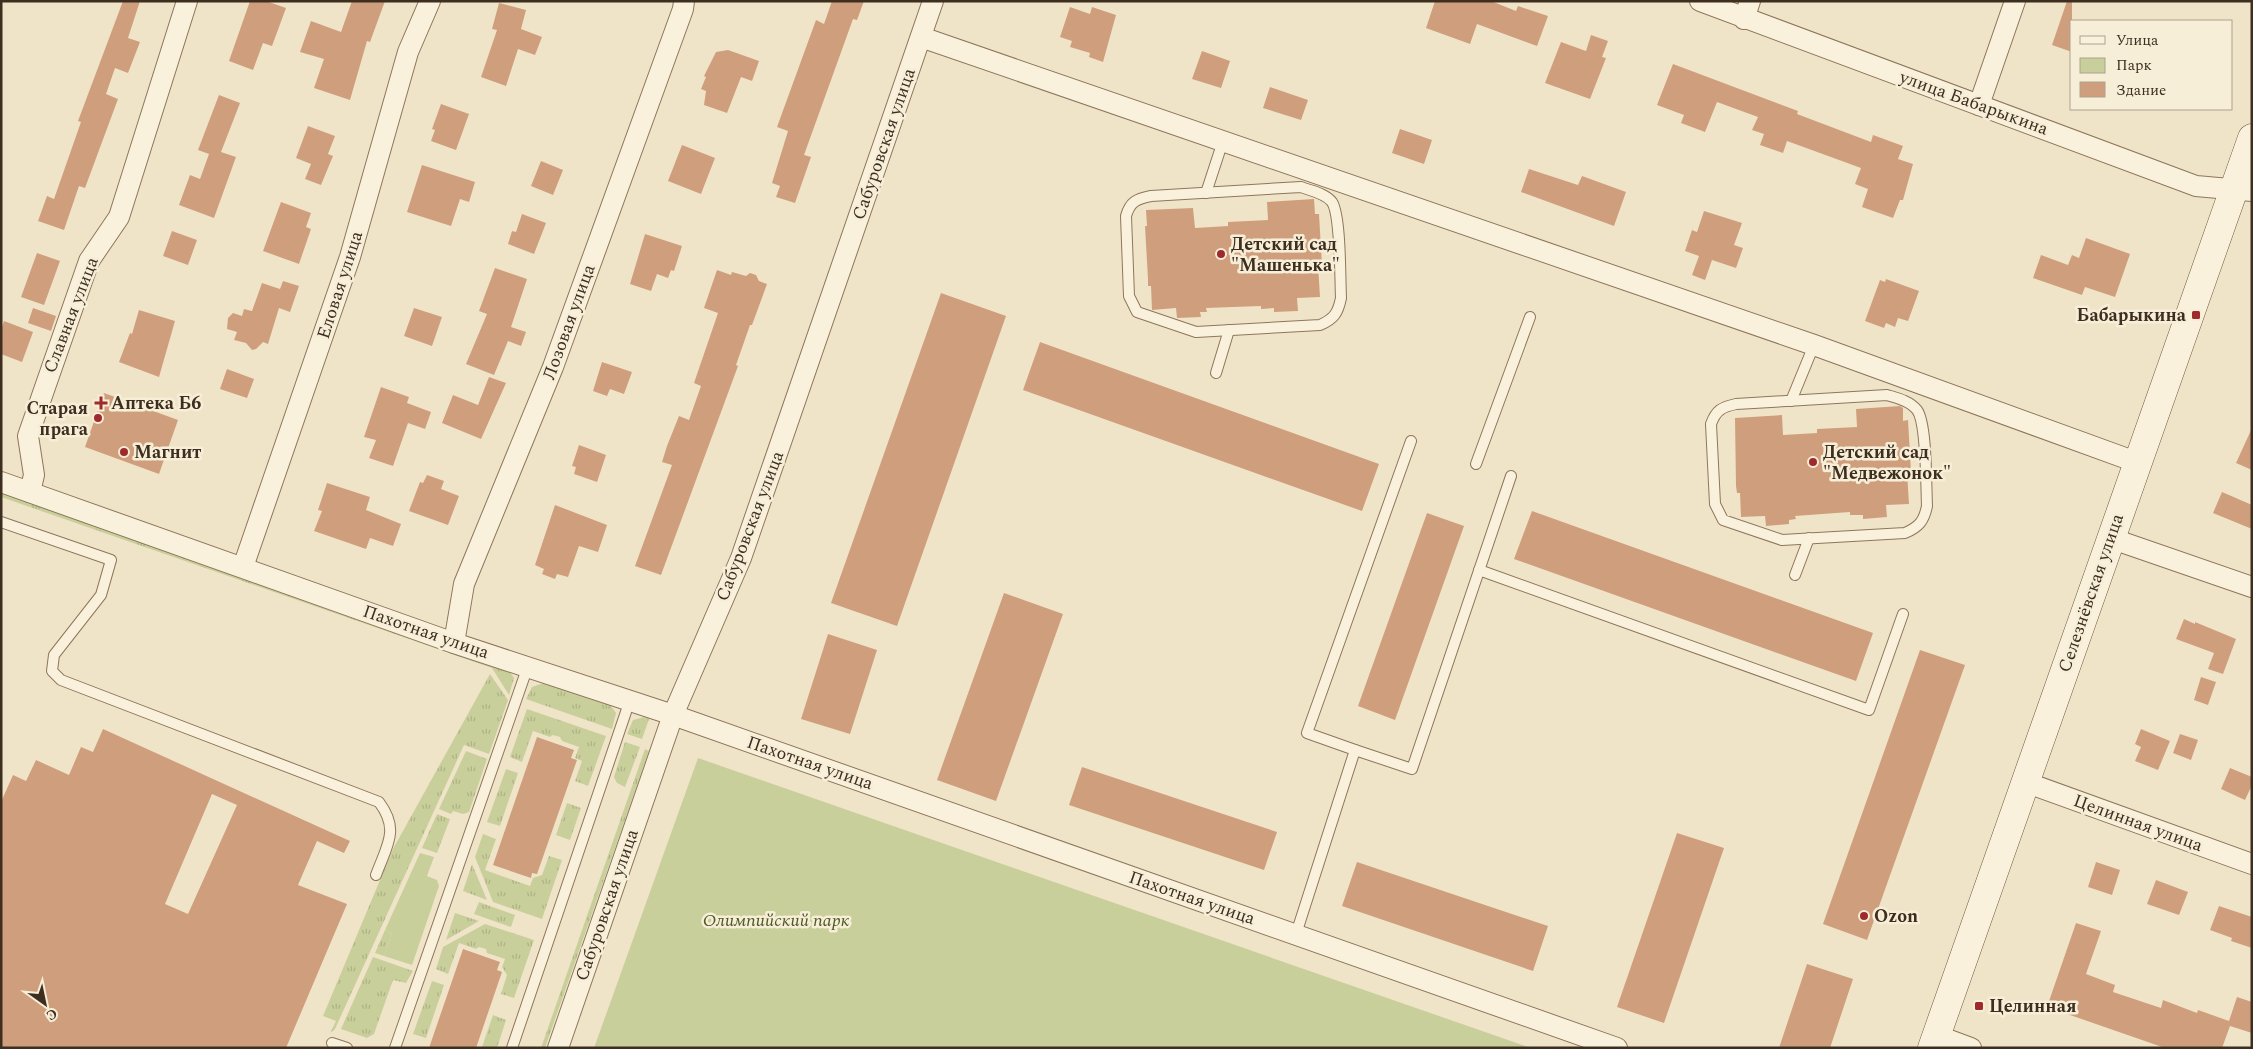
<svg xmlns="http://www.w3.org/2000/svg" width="2253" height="1049" font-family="Spectral,serif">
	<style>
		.grass { fill: url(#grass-tufts) }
		.park { fill: #c9cf9b }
		.building { fill: #cf9f7d; fill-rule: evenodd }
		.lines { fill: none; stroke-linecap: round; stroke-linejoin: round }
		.lane-casing { stroke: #8d765c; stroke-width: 12 }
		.street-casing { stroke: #8d765c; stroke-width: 22 }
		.secondary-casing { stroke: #6f573f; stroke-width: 29 }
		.lane { stroke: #faf1dc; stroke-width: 10 }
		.street { stroke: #faf1dc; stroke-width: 20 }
		.secondary { stroke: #faf1dc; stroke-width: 28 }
		.poi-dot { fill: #9e2a2b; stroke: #f7eed8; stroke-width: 2 }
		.labels { text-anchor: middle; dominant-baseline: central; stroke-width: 5; stroke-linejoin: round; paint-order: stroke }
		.street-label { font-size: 18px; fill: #3d2e20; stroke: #f7eed8 }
		.poi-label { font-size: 18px; font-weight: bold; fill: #3d2e20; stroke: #f7eed8; text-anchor: start }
		.park-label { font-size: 18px; font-style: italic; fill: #4d5a26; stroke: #f7eed8 }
	</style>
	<defs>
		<pattern id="grass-tufts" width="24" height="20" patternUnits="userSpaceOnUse" patternTransform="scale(1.25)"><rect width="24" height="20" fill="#c9cf9b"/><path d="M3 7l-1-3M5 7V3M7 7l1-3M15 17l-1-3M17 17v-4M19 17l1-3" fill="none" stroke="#aeb285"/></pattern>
	</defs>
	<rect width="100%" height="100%" fill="#f0e4c8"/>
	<g class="grass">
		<path d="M 1,492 L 510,672 L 514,678 L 509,695 L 492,668 L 1,497 Z"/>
		<path d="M 490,674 L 508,700 L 489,754 L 464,745 L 335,1029 L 330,1033 L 336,1021 L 323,1016 L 393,849 Z"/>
		<path d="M 544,683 L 611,706 L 616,713 L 612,729 L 526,699 L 532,687 Z"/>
		<path d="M 527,709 L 606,736 L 588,786 L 575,781 L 582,761 L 575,758 L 579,747 L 562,741 L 560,737 L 553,735 L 550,737 L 533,731 L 522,762 L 510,757 Z"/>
		<path d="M 644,717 L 649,719 L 642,739 L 627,734 L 633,720 Z"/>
		<path d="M 625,742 L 640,747 L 625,787 L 617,783 L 614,777 Z"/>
		<path d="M 645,749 L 649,751 L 545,1048 L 541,1048 Z"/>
		<path d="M 466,751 L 487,759 L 469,812 L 463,814 L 453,811 L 451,814 L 439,809 Z"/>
		<path d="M 506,769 L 518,773 L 500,826 L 487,822 Z"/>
		<path d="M 567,803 L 581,808 L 570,840 L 556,835 Z"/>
		<path d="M 437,814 L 450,819 L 437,853 L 422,848 Z"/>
		<path d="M 483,834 L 496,839 L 485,870 L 530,886 L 533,878 L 542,875 L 549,856 L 562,860 L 542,919 L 493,902 L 475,857 Z"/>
		<path d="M 472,864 L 487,900 L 463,891 Z"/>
		<path d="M 479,902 L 515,915 L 511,927 L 474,914 Z"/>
		<path d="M 455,913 L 479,921 L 446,940 Z"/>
		<path d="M 485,924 L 534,940 L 514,998 L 501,994 L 507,975 L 502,967 L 505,959 L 487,953 L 486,949 L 479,947 L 476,949 L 459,943 L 448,974 L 436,969 L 443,947 Z"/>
		<path d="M 385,930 L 392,933 L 384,956 L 375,953 Z"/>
		<path d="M 373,957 L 413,971 L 406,983 L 393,980 L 374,1034 L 367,1038 L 341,1029 Z"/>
		<path d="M 432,981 L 444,985 L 426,1038 L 413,1034 Z"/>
		<path d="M 493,1015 L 506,1020 L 497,1048 L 484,1048 L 482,1047 Z"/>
	</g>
	<g class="park">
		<path d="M 698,758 L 1531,1048 L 594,1048 Z"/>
		<path d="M 420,853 L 434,857 L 427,876 L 437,880 L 439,886 L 412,965 L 384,956 L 392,933 L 385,930 Z"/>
	</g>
	<g class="building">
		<path d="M 123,1 L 140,1 L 128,38 L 140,42 L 128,73 L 115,68 L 106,94 L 118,99 L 85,188 L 79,186 L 64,230 L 38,221 L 47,196 L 54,199 L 81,122 L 78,121 Z"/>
		<path d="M 250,1 L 266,1 L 286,8 L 272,46 L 263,43 L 253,70 L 229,61 Z"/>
		<path d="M 352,1 L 385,1 L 370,42 L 367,41 L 350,100 L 314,88 L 324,59 L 300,52 L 311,21 L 341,32 Z"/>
		<path d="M 832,1 L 864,1 L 857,20 L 853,19 L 804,155 L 811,157 L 795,203 L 776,197 L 780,186 L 772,183 L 788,131 L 777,127 L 816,20 L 824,24 Z"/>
		<path d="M 1435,1 L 1491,1 L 1516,11 L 1518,6 L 1548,16 L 1537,46 L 1477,24 L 1470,44 L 1426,28 Z"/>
		<path d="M 2067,1 L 2072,1 L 2072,52 L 2052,45 Z"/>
		<path d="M 499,3 L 526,10 L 521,29 L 542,37 L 535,55 L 518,49 L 506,86 L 481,77 L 497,30 L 492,29 Z"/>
		<path d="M 1070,7 L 1090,14 L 1092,7 L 1116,15 L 1103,62 L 1089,57 L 1090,53 L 1070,47 L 1072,41 L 1060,37 Z"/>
		<path d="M 1591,35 L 1608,41 L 1602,57 L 1606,58 L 1590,99 L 1545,83 L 1561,42 L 1586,51 Z"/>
		<path d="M 728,50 L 759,61 L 752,81 L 741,77 L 727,113 L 704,105 L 706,91 L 701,89 L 706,77 L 704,76 L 716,52 Z"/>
		<path d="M 1202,51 L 1230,61 L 1221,88 L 1192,79 Z"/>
		<path d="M 1673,64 L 1798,111 L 1797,114 L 1871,142 L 1873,135 L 1903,146 L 1898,159 L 1913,164 L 1903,200 L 1900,200 L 1893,218 L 1862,207 L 1868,189 L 1855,184 L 1861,168 L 1787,141 L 1783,153 L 1760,145 L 1764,134 L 1752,130 L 1758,117 L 1717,102 L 1705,132 L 1681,123 L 1684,115 L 1657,105 Z"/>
		<path d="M 1270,87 L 1308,100 L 1301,120 L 1263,108 Z"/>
		<path d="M 219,95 L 240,103 L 221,152 L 236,157 L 214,218 L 179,205 L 190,175 L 200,179 L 209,154 L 198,150 Z"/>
		<path d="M 441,104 L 469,114 L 456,150 L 431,141 L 435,130 L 432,129 Z"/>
		<path d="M 308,126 L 335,136 L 328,154 L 333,156 L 321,185 L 305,179 L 311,164 L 296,158 Z"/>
		<path d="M 1400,129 L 1432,140 L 1424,164 L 1392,153 Z"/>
		<path d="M 682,145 L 715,158 L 701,194 L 668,181 Z"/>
		<path d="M 541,161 L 563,170 L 553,195 L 531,186 Z"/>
		<path d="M 422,165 L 475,182 L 469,202 L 460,199 L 451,226 L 407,212 Z"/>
		<path d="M 1529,169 L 1578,185 L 1582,176 L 1626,192 L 1614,226 L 1521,192 Z"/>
		<path d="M 1314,199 L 1315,214 L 1319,214 L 1322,265 L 1318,265 L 1320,297 L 1297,298 L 1298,311 L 1274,312 L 1274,308 L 1261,309 L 1261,306 L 1206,308 L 1207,312 L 1200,312 L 1201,317 L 1177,318 L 1176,308 L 1152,310 L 1151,286 L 1148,286 L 1148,279 L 1145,226 L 1147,226 L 1146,210 L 1193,208 L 1195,228 L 1228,226 L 1228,222 L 1268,220 L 1267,202 Z"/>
		<path d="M 281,202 L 311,213 L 306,227 L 311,229 L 299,264 L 263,251 Z"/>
		<path d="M 1704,211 L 1742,223 L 1734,245 L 1743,248 L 1736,268 L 1712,260 L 1705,280 L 1692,275 L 1699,256 L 1685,251 L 1692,230 L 1697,232 Z"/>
		<path d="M 522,214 L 546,223 L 534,254 L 508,244 L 512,231 L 516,232 Z"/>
		<path d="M 172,231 L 197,240 L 188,265 L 163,256 Z"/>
		<path d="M 645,234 L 682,246 L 674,271 L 671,270 L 668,278 L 657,274 L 651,291 L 630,284 Z"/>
		<path d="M 2086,238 L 2130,254 L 2115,297 L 2085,287 L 2082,295 L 2033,278 L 2041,255 L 2068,265 L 2072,255 L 2079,258 Z"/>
		<path d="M 37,253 L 60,261 L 44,305 L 21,297 Z"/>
		<path d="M 495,268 L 527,279 L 511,327 L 526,332 L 521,346 L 508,341 L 494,375 L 466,364 L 487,314 L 479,311 Z"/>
		<path d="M 717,270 L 731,275 L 732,272 L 746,276 L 750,273 L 756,275 L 759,281 L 767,284 L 752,325 L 750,325 L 736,365 L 738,366 L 661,575 L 635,566 L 672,465 L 662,462 L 667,446 L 679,416 L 689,420 L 701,386 L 694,383 L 718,313 L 704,308 Z"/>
		<path d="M 1886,279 L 1919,291 L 1908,321 L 1898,318 L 1895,327 L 1886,323 L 1884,328 L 1865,321 L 1880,280 L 1885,282 Z"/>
		<path d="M 283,281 L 299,286 L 290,312 L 279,308 L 268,344 L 263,342 L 256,349 L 252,350 L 246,343 L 234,340 L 237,332 L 227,329 L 228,318 L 233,313 L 242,316 L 244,309 L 252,311 L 262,283 L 280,289 Z"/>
		<path d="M 941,293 L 1006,316 L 897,626 L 831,603 Z"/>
		<path d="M 33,308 L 56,316 L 51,331 L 28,323 Z"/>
		<path d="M 414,308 L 442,317 L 432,346 L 404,336 Z"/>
		<path d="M 139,310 L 175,321 L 159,377 L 119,362 L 130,333 L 132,334 Z"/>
		<path d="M 4,321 L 33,332 L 22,362 L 1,354 L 1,330 Z"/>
		<path d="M 1040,342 L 1379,464 L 1362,511 L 1023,390 Z"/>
		<path d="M 602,362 L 632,372 L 624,394 L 610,389 L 607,396 L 593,391 Z"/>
		<path d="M 227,369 L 254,379 L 247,398 L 220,389 Z"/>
		<path d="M 489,377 L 506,383 L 481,439 L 442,423 L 453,395 L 478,405 Z"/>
		<path d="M 381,387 L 409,397 L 407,403 L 431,412 L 425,429 L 408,423 L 393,466 L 369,458 L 376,440 L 364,437 Z"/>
		<path d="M 104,393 L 178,420 L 159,474 L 85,447 Z"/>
		<path d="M 1900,406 L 1903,408 L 1903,421 L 1908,420 L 1911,472 L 1907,472 L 1909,504 L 1886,505 L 1887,517 L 1863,519 L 1863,515 L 1850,515 L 1850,512 L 1795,516 L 1796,519 L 1789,520 L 1789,524 L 1766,526 L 1765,516 L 1741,517 L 1740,493 L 1737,493 L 1736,486 L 1735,418 L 1782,415 L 1783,435 L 1817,433 L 1817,429 L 1857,427 L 1856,409 Z"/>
		<path d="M 2252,428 L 2252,470 L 2236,463 Z"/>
		<path d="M 579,445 L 606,455 L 597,482 L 574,474 L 576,467 L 572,466 Z"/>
		<path d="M 427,475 L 444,481 L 441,489 L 459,496 L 448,525 L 409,511 L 420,482 L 423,483 Z"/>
		<path d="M 327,483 L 370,497 L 366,510 L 401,524 L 393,546 L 370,538 L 366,549 L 314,531 L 322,511 L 318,510 Z"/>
		<path d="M 2222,492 L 2252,505 L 2252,529 L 2213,513 Z"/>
		<path d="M 555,505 L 607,525 L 598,552 L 579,546 L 568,577 L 557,574 L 555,579 L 542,574 L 544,569 L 535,565 Z"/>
		<path d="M 1532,511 L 1873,633 L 1856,681 L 1514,559 Z"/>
		<path d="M 1427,513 L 1464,526 L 1395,720 L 1358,706 Z"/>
		<path d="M 1004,593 L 1063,614 L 996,801 L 937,780 Z"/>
		<path d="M 2184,619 L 2195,624 L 2195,622 L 2236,639 L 2223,674 L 2208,669 L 2214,653 L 2176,639 Z"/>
		<path d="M 828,634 L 877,650 L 850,734 L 801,719 Z"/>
		<path d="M 1920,650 L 1965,665 L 1867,940 L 1823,924 Z"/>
		<path d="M 2201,677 L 2216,682 L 2208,705 L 2194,700 Z"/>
		<path d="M 103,729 L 350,841 L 344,853 L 317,841 L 298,885 L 347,904 L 286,1048 L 1,1048 L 1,802 L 13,775 L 26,781 L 36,760 L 69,775 L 81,747 L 93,752 ZM 212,794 L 237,805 L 188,914 L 165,904 Z"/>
		<path d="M 2141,729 L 2170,741 L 2158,770 L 2135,761 L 2141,747 L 2135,744 Z"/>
		<path d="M 2180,734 L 2198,740 L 2191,760 L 2173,753 Z"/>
		<path d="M 537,737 L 574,750 L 571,758 L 577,760 L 537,874 L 532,873 L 531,878 L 493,865 Z"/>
		<path d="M 1082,767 L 1277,832 L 1264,870 L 1069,805 Z"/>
		<path d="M 2230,768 L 2252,777 L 2252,785 L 2245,800 L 2221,789 Z"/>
		<path d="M 1677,833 L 1724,848 L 1664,1023 L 1617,1007 Z"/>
		<path d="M 1357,862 L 1548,926 L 1533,971 L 1342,906 Z"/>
		<path d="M 2096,862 L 2120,870 L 2112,895 L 2088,887 Z"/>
		<path d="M 2156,880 L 2188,892 L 2179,915 L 2147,904 Z"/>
		<path d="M 2219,906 L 2252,917 L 2252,948 L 2231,941 L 2232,938 L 2210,930 Z"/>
		<path d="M 2076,923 L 2101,931 L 2086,974 L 2115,985 L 2113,992 L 2161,1008 L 2163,1000 L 2197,1013 L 2198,1010 L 2229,1021 L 2237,997 L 2252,1002 L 2252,1033 L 2230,1026 L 2222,1048 L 2165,1048 L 2047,1007 Z"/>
		<path d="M 463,949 L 500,962 L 497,970 L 502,972 L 476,1048 L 429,1048 Z"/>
		<path d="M 1807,964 L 1853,979 L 1830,1048 L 1779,1048 Z"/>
	</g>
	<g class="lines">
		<defs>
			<g id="lane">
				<path d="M 1301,187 C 1311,191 1325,193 1332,202 C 1341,216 1340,279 1341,298 C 1338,313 1334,319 1320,325 L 1196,332 L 1137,312 L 1129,296 L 1126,216 C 1130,202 1136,199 1151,196 Z"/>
				<path d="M 1206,193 L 1223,141"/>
				<path d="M 1216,373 L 1229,330"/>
				<path d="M 1887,395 C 1897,398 1910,401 1917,410 C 1927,423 1926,487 1927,506 C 1924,521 1919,527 1905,533 L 1782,540 L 1723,520 L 1715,504 L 1711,424 C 1716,410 1722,407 1736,404 Z"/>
				<path d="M 1791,401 L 1814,345"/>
				<path d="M 1476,464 L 1530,317"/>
				<path d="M 1,522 L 111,560 L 101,595 L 54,655 L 52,671 L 61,680 L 379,802 C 400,830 387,845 376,875"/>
				<path d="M 1479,570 L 1869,710 L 1903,614"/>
				<path d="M 1795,575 L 1809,538"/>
				<path d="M 1355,750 L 1412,769 L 1511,476"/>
				<path d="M 1296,934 L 1355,750 L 1307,733 L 1411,441"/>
				<path d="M 332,1043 L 347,1048"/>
				<path d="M 395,1048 L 528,666"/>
				<path d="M 512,1048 L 630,700"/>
			</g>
			<g id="street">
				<path d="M 1700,1 L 2196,186 L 2252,191"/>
				<path d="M 1744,19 L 1750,1"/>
				<path d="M 921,37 L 1814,345 L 2136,462"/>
				<path d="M 1979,105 L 2015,1"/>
				<path d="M 1,482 L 454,643 L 673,715 L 1617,1048"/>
				<path d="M 30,492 L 34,475 L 28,436 L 89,261 L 119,217 L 187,1"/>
				<path d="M 2110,538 L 2252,587"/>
				<path d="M 243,567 L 350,257 L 408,52 L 430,1"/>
				<path d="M 454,643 L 464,584 L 553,367 L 683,9 L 684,1"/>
				<path d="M 2025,782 L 2252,864"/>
				<path d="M 1936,1035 L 1971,1048"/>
				<path d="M 558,1048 L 673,715 L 741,558 L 933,1"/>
			</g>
			<path id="secondary" d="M 1932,1048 L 2252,138"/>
		</defs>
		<use href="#lane" class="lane-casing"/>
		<use href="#street" class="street-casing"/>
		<use href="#secondary" class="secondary-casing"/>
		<use href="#lane" class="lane"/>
		<use href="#street" class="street"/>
		<use href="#secondary" class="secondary"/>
	</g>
	<g class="poi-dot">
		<circle cx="1221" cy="254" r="5"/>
		<rect x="2191" y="310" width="10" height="10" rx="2.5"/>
		<path d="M98.5 395.5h5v5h5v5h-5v5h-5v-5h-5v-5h5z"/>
		<circle cx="98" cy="418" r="5"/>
		<circle cx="124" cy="452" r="5"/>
		<circle cx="1813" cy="462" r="5"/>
		<circle cx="1864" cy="916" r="5"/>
		<rect x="1974" y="1001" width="10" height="10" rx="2.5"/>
	</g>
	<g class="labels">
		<g class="street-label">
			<text transform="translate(1974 103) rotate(20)">улица Бабарыкина</text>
			<text transform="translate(884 144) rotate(-71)">Сабуровская улица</text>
			<text transform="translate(340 285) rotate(-72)">Еловая улица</text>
			<text transform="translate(71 315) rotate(-69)">Славная улица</text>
			<text transform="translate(569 322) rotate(-70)">Лозовая улица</text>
			<text transform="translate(750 526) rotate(-69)">Сабуровская улица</text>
			<text transform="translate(2091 593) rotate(-71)">Селезнёвская улица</text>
			<text transform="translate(426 632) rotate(19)">Пахотная улица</text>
			<text transform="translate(810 763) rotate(19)">Пахотная улица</text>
			<text transform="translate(2138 823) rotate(20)">Целинная улица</text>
			<text transform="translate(1192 898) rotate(19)">Пахотная улица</text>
			<text transform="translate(607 905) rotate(-71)">Сабуровская улица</text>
		</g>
		<g class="poi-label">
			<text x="1231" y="244">Детский сад<tspan x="1231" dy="21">"Машенька"</tspan></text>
			<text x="2186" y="315" text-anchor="end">Бабарыкина</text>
			<text x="111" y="403">Аптека Б6</text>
			<text x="88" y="408" text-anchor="end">Старая<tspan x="88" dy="21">прага</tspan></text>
			<text x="134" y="452">Магнит</text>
			<text x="1823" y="452">Детский сад<tspan x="1823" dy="21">"Медвежонок"</tspan></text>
			<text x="1874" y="916">Ozon</text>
			<text x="1989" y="1006">Целинная</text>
		</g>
		<g class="park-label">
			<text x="776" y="920">Олимпийский парк</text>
		</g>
	</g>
	<rect width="2253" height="1049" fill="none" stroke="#3d2e20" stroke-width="5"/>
	<rect x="2070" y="20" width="162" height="90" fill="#f7eed8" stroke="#ada18e"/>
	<rect x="2080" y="36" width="25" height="8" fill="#faf1dc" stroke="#ada18e"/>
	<text x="2116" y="45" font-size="15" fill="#3d2e20">Улица</text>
	<rect x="2080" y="58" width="25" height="15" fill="#c9cf9b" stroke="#ada18e"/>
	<text x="2116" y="70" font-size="15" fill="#3d2e20">Парк</text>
	<rect x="2080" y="82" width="25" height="15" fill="#cf9f7d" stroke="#ada18e"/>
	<text x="2116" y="95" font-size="15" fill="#3d2e20">Здание</text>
	<g transform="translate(45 1004) rotate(147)" stroke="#f7eed8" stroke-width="4" paint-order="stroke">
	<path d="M0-4L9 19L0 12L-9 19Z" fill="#3d2e20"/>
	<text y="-8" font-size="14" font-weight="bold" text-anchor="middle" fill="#3d2e20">С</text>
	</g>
</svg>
